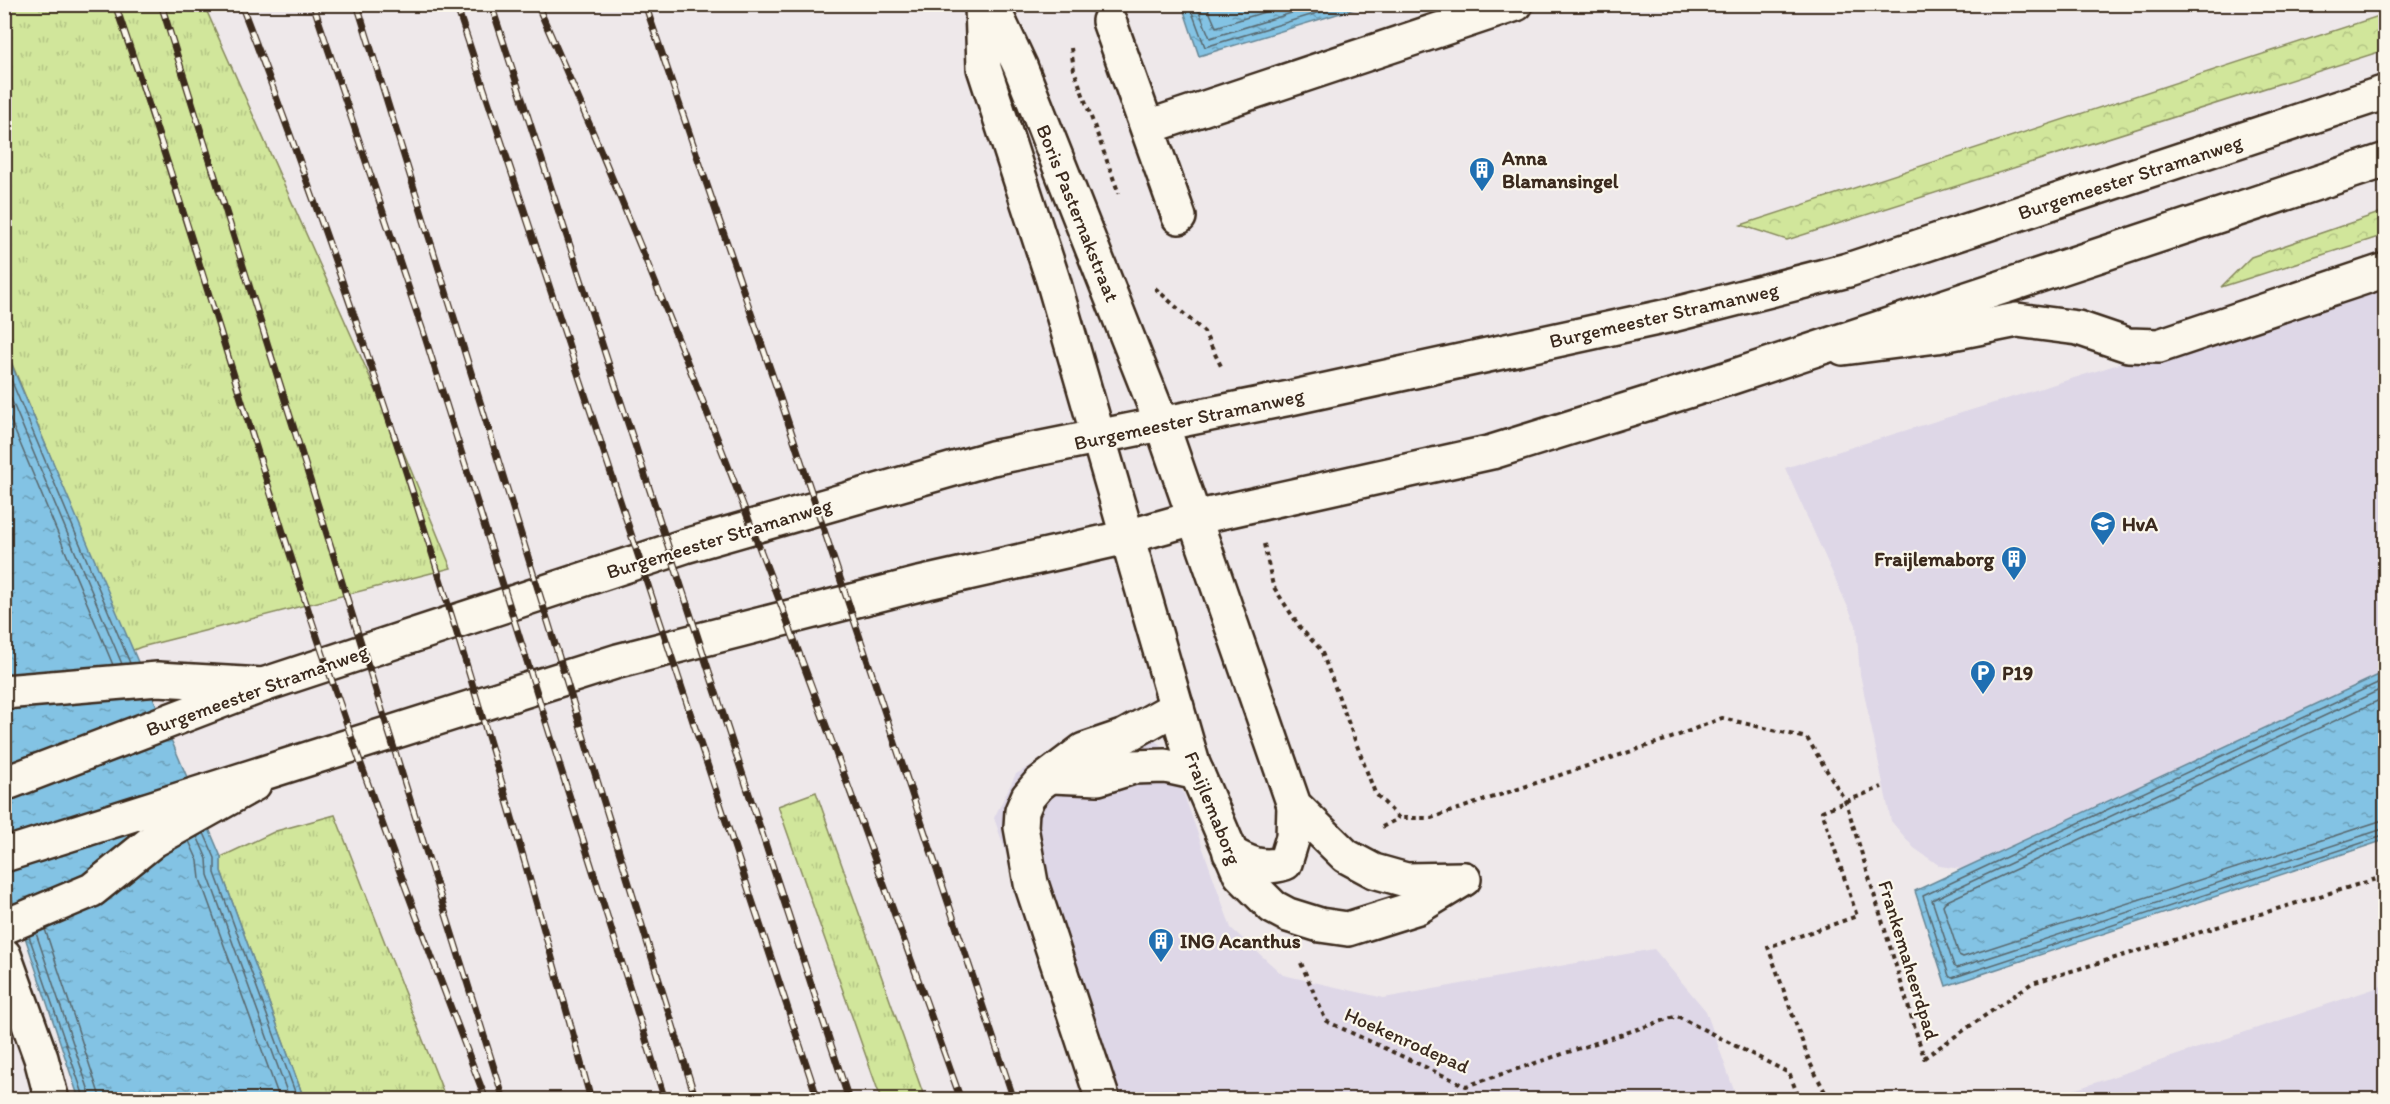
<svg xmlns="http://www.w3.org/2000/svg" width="2390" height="1104" font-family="Itim,sans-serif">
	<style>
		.built { fill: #ded7e7 }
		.grass { fill: url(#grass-tufts); stroke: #86885c; stroke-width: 1.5 }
		.forest { fill: url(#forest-crowns); stroke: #86885c; stroke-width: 1.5 }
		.water { fill: url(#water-ripples); stroke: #668695; stroke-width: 1.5 }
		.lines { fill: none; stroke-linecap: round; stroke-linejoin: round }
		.shore { stroke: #58676d; stroke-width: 1.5 }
		.minor-casing { stroke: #3b2a1e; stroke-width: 38 }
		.major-casing { stroke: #3b2a1e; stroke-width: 38 }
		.path { stroke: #3b2a1e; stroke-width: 4; stroke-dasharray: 4.5 4.5; stroke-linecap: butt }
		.minor { stroke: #fbf7ec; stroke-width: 33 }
		.major { stroke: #fbf7ec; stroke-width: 33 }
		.rail-casing { stroke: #3b2a1e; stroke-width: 7 }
		.rail { stroke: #fbf7ec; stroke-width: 4.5; stroke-dasharray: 14; stroke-linecap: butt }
		.labels { text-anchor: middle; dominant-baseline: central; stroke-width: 4.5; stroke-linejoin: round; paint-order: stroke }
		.poi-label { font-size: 20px; font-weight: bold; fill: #3b2a1e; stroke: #fbf7ec; text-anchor: start }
		.street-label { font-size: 20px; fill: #3b2a1e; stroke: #fbf7ec }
	</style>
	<defs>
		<pattern id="grass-tufts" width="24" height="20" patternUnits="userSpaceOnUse" patternTransform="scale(1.5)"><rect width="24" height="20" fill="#d1e69b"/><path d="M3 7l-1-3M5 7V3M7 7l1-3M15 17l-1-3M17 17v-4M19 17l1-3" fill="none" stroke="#b4c585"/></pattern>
		<pattern id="forest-crowns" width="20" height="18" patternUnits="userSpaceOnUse" patternTransform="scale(1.5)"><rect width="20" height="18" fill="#d1e69b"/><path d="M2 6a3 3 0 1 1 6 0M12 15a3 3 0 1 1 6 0" fill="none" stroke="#b4c585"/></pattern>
		<pattern id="water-ripples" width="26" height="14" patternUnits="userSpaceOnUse" patternTransform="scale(1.5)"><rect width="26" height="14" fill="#83c3e4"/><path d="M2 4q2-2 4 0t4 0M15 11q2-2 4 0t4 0" fill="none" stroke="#6c9fb8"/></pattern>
	</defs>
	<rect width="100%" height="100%" fill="#eee8ea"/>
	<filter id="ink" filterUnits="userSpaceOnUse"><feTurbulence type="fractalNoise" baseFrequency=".0167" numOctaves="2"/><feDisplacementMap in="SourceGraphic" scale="12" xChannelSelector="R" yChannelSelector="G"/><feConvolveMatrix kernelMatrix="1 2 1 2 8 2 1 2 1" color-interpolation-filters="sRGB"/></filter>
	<g filter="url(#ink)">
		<g class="built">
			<path d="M 2385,281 L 2385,713 L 1982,872 L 1940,866 L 1914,848 L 1891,821 L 1860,674 L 1856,625 L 1785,468 Z"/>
			<path d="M 1148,735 L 1169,752 L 1231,928 L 1283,975 L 1384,998 L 1654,949 L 1706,1011 L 1737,1099 L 1091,1099 L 994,818 L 1016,774 L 1055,752 Z"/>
			<path d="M 2385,985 L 2385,1099 L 2047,1099 Z"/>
		</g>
		<g class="grass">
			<path d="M 4,5 L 204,5 L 406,458 L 451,568 L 141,647 L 131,651 L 5,347 Z"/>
			<path d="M 816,792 L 925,1099 L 881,1099 L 778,806 Z"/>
			<path d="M 335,815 L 446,1099 L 304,1099 L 221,871 L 221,857 L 276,831 Z"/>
		</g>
		<g class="forest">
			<path d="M 2385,14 L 2385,50 L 1787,240 L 1741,225 Z"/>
			<path d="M 2385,211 L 2385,235 L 2221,287 L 2251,257 Z"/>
		</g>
		<g class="water">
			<path d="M 1182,5 L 1182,4 L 1367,5 L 1199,56 Z"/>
			<path d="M 4,347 L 221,857 L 221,871 L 304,1099 L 79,1099 L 5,877 Z"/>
			<path d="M 2385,672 L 2385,840 L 1946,986 L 1915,891 Z"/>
		</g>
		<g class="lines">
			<g class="shore">
				<path d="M 1189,4 L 1205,47 L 1347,4"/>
				<path d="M 1196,4 L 1210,38 L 1321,4"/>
				<path d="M 1206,4 L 1216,27 L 1290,4"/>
				<path d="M 4,363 L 130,663"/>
				<path d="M 4,382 L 122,664"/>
				<path d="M 4,405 L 113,665"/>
				<path d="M 2386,679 L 1923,896 L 1949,976 L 1952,978 L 2386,835"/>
				<path d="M 2386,687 L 1932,900 L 1954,966 L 1957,968 L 2386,828"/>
				<path d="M 2386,697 L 1945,902 L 1943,905 L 1959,955 L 1963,957 L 2386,819"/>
				<path d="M 204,833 L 215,858 L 215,873 L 298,1100"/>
				<path d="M 197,836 L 207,859 L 208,875 L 290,1100"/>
				<path d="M 189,841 L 198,861 L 200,879 L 280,1100"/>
				<path d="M 45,929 L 101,1100"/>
				<path d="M 36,933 L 92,1100"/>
				<path d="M 29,936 L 85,1100"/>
			</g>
			<defs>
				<g id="minor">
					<path d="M 982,4 L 984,68 L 1053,280 L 1193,764 L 1240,874 L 1273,907 L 1288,915 L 1320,925 L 1348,929 L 1418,907 L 1464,879"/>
					<path d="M 991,4 L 1020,66 L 1161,422 L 1294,805 L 1346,856 L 1374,871 L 1406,880 L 1463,879"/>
					<path d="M 1109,21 L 1179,217"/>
					<path d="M 1148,127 L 1516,4"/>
					<path d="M 1843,348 L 1937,336 L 2017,320 L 2078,328 L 2128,345 L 2159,346 L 2386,270"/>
					<path d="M 4,692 L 158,679 L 263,685"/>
					<path d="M 1052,776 L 1098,778 L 1133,767 L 1165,766 L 1197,773"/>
					<path d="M 1230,853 C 1249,864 1263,870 1285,863 L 1293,837 L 1294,805"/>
					<path d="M 4,927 L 92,890 L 154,840 L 254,784"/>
					<path d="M 4,955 L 41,1058 L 52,1100"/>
					<path d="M 1103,1100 L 1031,883 L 1021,827 L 1022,811 L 1028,797 L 1039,784 L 1084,750 L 1125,736 L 1177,707"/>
				</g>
				<g id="major">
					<path d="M 4,784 L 263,685 L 685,546 L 992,458 L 1290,398 L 1672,315 L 1848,270 L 2386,92"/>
					<path d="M 4,855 L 618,661 L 919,584 L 1127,537 L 1194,518 L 1492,452 L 1729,378 L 2386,160"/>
				</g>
			</defs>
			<use href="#minor" class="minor-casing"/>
			<use href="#major" class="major-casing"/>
			<g class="path">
				<path d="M 1066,4 L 1067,13"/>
				<path d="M 1071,48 L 1074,70 L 1119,194"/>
				<path d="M 1155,288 L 1204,332 L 1222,368"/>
				<path d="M 1264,544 L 1273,586 L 1301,629 L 1321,650 L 1375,793 L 1399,818 L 1431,818 L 1674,737 L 1722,718 L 1807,738 L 1846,802 L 1924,1058 L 2032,983 L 2386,876"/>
				<path d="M 1382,827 L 1399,818"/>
				<path d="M 1301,963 L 1326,1021 L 1466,1086 L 1677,1016 L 1789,1073 L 1800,1100"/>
				<path d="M 1829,1100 L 1810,1063 L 1768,947 L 1857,916 L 1822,811 L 1882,787"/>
			</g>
			<use href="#minor" class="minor"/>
			<use href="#major" class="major"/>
			<defs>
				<g id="rail">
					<path d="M 115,4 C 183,200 239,400 304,597 C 359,766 422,933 486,1100"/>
					<path d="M 161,4 L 504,1100"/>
					<path d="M 241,4 C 380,365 490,727 591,1100"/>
					<path d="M 313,4 L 425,337 L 665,1100"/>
					<path d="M 357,4 L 696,1100"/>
					<path d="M 456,4 L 818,1100"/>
					<path d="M 491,4 L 849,1100"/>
					<path d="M 537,4 C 696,362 830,731 961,1100"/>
					<path d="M 645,4 L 777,389 L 1014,1100"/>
				</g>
			</defs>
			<use href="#rail" class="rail-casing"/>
			<use href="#rail" class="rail"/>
		</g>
	</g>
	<defs>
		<symbol id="building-pin" viewBox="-11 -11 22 30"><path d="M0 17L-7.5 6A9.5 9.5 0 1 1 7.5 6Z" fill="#1f6fb2" stroke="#fbf7ec"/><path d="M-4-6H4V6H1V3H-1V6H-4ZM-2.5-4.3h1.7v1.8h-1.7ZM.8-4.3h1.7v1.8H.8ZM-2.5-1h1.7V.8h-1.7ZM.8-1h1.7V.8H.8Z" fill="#fff"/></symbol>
		<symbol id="university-pin" viewBox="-11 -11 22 30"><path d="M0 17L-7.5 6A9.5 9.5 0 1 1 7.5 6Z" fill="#1f6fb2" stroke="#fbf7ec"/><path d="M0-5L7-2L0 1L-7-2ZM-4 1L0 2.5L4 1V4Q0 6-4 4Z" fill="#fff"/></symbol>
		<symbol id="parking-pin" viewBox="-11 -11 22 30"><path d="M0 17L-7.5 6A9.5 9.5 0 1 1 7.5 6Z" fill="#1f6fb2" stroke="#fbf7ec"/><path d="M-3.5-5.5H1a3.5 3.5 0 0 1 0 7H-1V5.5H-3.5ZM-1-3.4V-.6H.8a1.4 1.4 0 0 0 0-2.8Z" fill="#fff"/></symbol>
	</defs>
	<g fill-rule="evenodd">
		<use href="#building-pin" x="1467" y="155" width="30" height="40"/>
		<use href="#university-pin" x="2088" y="509" width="30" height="40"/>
		<use href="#building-pin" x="1999" y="544" width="30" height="40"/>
		<use href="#parking-pin" x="1968" y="658" width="30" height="40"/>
		<use href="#building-pin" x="1146" y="926" width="30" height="40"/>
	</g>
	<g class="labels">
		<g class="poi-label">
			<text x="1502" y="158">Anna<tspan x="1502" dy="23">Blamansingel</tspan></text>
			<text x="2122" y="524">HvA</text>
			<text x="1994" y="559" text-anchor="end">Fraijlemaborg</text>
			<text x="2002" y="673">P19</text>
			<text x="1180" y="941">ING Acanthus</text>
		</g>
		<g class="street-label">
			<text transform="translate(2130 177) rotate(-18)">Burgemeester Stramanweg</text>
			<text transform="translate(1078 213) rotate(68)">Boris Pasternakstraat</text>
			<text transform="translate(1664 315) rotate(-13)">Burgemeester Stramanweg</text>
			<text transform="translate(1189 419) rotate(-12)">Burgemeester Stramanweg</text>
			<text transform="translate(719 538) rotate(-17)">Burgemeester Stramanweg</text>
			<text transform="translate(257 690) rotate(-20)">Burgemeester Stramanweg</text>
			<text transform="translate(1213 808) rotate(68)">Fraijlemaborg</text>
			<text transform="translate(1909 960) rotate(73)">Frankemaheerdpad</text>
			<text transform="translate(1407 1040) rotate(24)">Hoekenrodepad</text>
		</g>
	</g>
	<rect width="2390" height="1104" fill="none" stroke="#fbf7ec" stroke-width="24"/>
	<rect x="12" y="12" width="2366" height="1080" fill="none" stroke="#3b2a1e" stroke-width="2" filter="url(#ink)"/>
</svg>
